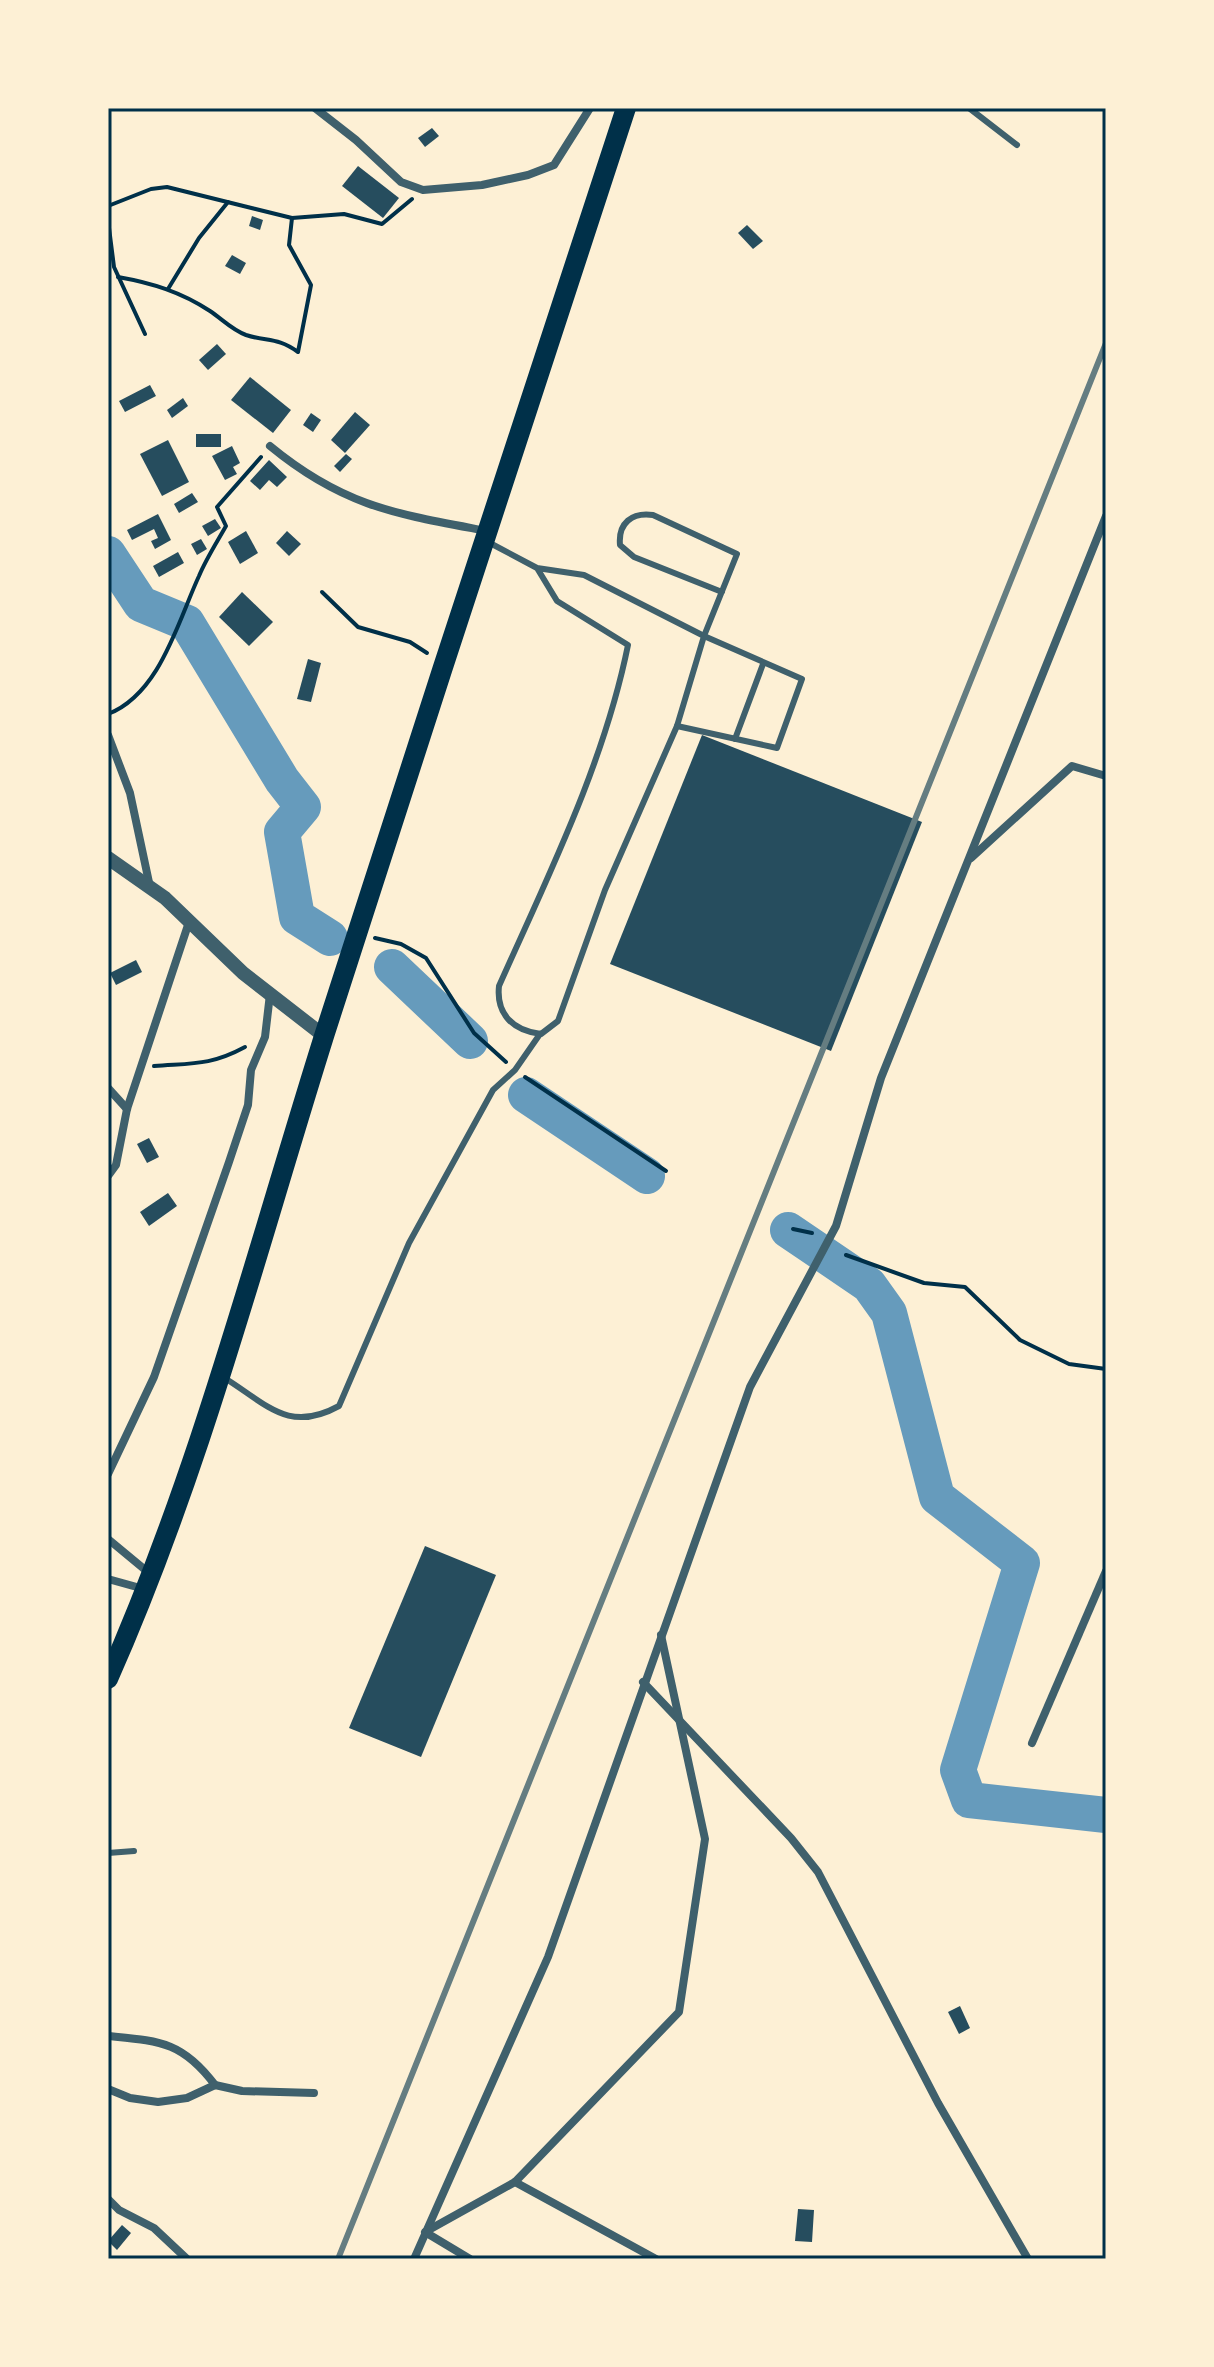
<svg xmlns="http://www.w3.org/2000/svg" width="1214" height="2367" font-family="Mulish,sans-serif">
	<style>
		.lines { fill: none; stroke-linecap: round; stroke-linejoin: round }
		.river { stroke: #669bbc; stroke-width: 36 }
		.building { fill: #264d5e }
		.path { stroke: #003049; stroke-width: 4 }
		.service { stroke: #3f606c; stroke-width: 6 }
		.minor { stroke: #3f606c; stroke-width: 8 }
		.tertiary { stroke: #3f606c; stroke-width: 14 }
		.trunk { stroke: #003049; stroke-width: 20 }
		.rail { stroke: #657d81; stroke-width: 6 }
		.neatline { fill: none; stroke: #003049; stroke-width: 3 }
	</style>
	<rect width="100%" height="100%" fill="#fdf0d5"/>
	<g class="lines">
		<g class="river">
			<path d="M 108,554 L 141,604 L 187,623 L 282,780 L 303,807 L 282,832 L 297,917 L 330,938"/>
			<path d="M 392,967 L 470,1041"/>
			<path d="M 526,1095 L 647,1176"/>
			<path d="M 788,1230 L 869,1285 L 889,1313 L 937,1497 L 1022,1563 L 958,1770 L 969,1800 L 1106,1815"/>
		</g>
	</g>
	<g class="building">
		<path d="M 432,128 L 439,136 L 425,147 L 418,138 Z"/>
		<path d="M 358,166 L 399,198 L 383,218 L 342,186 Z"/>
		<path d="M 252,216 L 263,220 L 260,230 L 249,226 Z"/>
		<path d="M 747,225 L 763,241 L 753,249 L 738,233 Z"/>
		<path d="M 232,255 L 246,263 L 240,274 L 225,266 Z"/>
		<path d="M 217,344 L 226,354 L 208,370 L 199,360 Z"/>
		<path d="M 250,377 L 291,410 L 273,433 L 231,400 Z"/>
		<path d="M 150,385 L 156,396 L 125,412 L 119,401 Z"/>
		<path d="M 183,398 L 188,406 L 172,418 L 167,410 Z"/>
		<path d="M 355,412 L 370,425 L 345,453 L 331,440 Z"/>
		<path d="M 311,413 L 321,420 L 313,432 L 303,425 Z"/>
		<rect x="196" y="434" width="25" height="13"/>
		<path d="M 168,440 L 189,482 L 162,496 L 140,454 Z"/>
		<path d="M 232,446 L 240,463 L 233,467 L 237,474 L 225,480 L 212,456 Z"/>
		<path d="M 346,454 L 352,459 L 340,472 L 334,466 Z"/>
		<path d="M 269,460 L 287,477 L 277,487 L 269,480 L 260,490 L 250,481 Z"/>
		<path d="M 192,493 L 198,502 L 179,513 L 174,504 Z"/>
		<path d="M 158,514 L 171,540 L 155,549 L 151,541 L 158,538 L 154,529 L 132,540 L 127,530 Z"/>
		<path d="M 215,519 L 221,528 L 208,536 L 202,526 Z"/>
		<path d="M 246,531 L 258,553 L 240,564 L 228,542 Z"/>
		<path d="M 287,531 L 301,544 L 289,556 L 276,543 Z"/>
		<path d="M 201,539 L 207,549 L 197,555 L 191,544 Z"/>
		<path d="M 178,552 L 184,563 L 159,577 L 153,566 Z"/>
		<path d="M 242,592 L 273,622 L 249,646 L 219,617 Z"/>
		<path d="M 308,659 L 321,663 L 311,702 L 297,699 Z"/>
		<path d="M 702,735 L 922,822 L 831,1051 L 610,964 Z"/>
		<path d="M 136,960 L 142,972 L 116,985 L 110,973 Z"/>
		<path d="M 149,1138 L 159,1157 L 147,1163 L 137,1144 Z"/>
		<path d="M 168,1193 L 177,1206 L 149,1226 L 140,1212 Z"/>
		<path d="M 425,1546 L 496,1575 L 421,1757 L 349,1728 Z"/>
		<path d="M 960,2006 L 970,2028 L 959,2034 L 948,2012 Z"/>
		<path d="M 798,2209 L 814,2210 L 812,2242 L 795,2241 Z"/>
		<path d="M 122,2225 L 131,2233 L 117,2250 L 108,2241 Z"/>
	</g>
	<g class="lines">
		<g class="path">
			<path d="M 108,188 L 108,219"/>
			<path d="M 108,206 L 151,189 L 167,187 L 292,218 L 344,214 L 382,224 L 412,199"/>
			<path d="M 108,220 L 114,267 L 145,334"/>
			<path d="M 118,277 C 152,283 181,292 210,311 C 222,319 232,330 246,335 C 268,342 277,337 298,352 L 311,285 L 289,245 L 292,218"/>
			<path d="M 168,289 L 199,238 L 228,202"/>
			<path d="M 322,592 L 358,627 L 410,642 L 427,653"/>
			<path d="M 108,714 C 160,694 178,621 199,576 C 206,559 217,542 226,526 L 217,507 L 261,457"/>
			<path d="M 375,938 L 401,944 L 426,958 L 474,1033 L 506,1062"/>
			<path d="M 154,1066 C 191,1063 210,1066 245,1047"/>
			<path d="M 525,1077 L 666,1171"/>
			<path d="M 793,1229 L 812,1233"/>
			<path d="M 846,1255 L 924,1283 L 965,1287 L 1020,1340 L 1069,1364 L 1106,1369"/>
		</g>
		<g class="service">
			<path d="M 969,108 L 1017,145"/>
			<path d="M 488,542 L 537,568 L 584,575 L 704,636 L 677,726 L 605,890 L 558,1021 L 541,1034 C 513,1031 496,1014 499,986 C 548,876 604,764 628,645 L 557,601 L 537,568"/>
			<path d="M 677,726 L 777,748 L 802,679 L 704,636 L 737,554 L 653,515 C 632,512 618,523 620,545 L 634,557 L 722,592"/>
			<path d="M 735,739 L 763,664"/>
			<path d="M 223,1377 C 267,1404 288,1434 339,1406 L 409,1243 L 493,1090 L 515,1070 L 540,1034"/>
			<path d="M 108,1853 L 134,1851"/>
		</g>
		<g class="minor">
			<path d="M 315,108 L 356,140 L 401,182 L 423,190 L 482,185 L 528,175 L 554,165 L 590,108"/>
			<path d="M 270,446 C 344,507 397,514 487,531"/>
			<path d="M 108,735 L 130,793 L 150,887"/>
			<path d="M 971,858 L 1072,766 L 1106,776"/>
			<path d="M 108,1088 L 127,1109"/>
			<path d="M 108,1176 L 116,1165 L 127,1109 L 189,922"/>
			<path d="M 108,1474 L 154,1377 L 229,1162 L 248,1105 L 251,1070 L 265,1037 L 270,994"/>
			<path d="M 108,1539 L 149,1573"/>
			<path d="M 108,1579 L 144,1589"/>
			<path d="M 643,1682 L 791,1838 L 818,1872 L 938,2103 L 1028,2259"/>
			<path d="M 1032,1743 L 1106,1571"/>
			<path d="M 108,2036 C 159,2041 182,2041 215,2085"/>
			<path d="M 108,2089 L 130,2098 L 158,2102 L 187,2098 L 215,2085 L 242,2091 L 314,2093"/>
			<path d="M 515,2182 L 656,2259"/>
			<path d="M 108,2199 L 119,2210 L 154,2228 L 187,2259"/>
			<path d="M 414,2259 L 548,1957 L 750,1387 L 836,1226 L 881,1078 L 1106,516"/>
			<path d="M 470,2259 L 425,2232 L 515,2182 L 679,2012 L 705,1839 L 661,1635"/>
		</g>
		<path class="tertiary" d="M 108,858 L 165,898 L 243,973 L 324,1036"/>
		<path class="trunk" d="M 108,1679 C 200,1472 257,1249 325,1033 C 423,724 526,416 626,108"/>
		<path class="rail" d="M 338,2259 L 1106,343"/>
	</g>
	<rect width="1214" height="2367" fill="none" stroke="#fdf0d5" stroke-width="220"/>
	<rect x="110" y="110" width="994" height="2147" class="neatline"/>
</svg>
